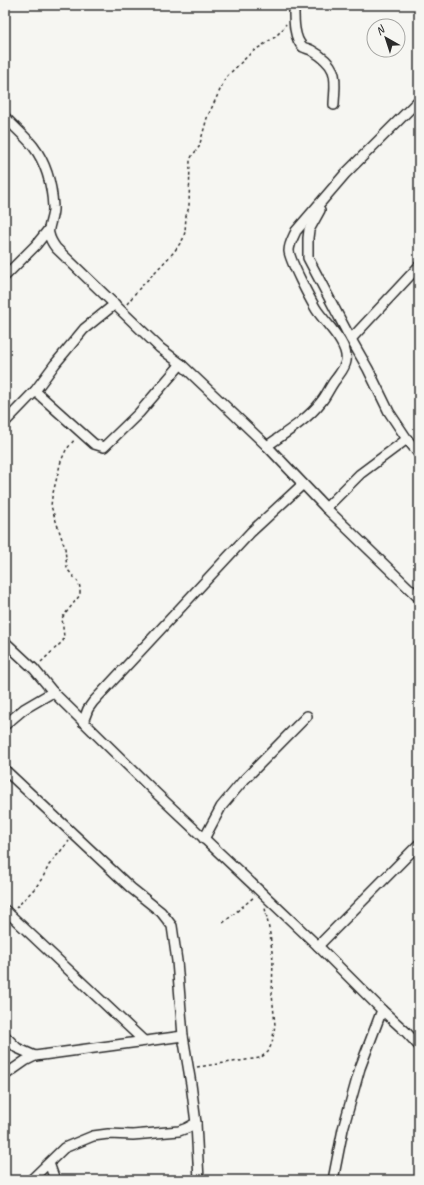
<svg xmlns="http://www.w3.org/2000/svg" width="424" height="1185" font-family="Caveat,sans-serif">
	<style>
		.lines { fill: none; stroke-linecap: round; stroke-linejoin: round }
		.minor-casing { stroke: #2b2b2b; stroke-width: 12 }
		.path { stroke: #2b2b2b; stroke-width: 1.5; stroke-dasharray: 3 3; stroke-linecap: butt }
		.minor { stroke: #f6f6f2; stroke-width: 9 }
	</style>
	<rect width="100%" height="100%" fill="#f6f6f2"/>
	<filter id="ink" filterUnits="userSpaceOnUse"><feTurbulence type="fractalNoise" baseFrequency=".025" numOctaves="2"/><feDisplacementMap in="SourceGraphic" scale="8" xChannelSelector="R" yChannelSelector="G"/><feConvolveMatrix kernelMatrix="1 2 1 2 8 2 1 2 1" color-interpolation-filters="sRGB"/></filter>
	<g filter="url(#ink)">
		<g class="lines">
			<defs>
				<g id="minor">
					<path d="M 294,5 C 294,17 293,38 303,47 C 305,48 309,49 311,50 C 320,55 329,61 333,71 C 337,81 334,95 334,105"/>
					<path d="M 5,117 C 14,127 25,136 33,146 C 46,163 52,186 53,207 C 54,216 47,228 49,234 C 50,239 53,244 56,248 L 160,348 L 181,364 L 219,400 L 267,446 L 326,508 L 419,598"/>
					<path d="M 320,210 L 309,230 L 308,238 L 308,258 L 348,334 L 368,369 L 389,412 L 407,439 L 419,454"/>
					<path d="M 5,276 L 36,245 L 48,230"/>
					<path d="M 351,339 L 419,266"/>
					<path d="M 35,391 L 94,444 L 104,447 L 139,413 L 181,364"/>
					<path d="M 5,422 L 35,391 L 55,364 L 84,329 L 115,304"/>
					<path d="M 267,446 C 285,433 307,420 321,402 C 327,395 330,386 336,379 C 340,373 345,368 346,361 C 349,344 325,323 316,309 C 310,299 290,261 289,251 C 289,244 293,238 296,231 L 345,174 L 419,100"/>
					<path d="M 326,508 L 360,474 L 407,439"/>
					<path d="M 5,642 L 34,669 L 53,692 L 156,793 L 318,946 L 382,1010 L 406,1032 L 419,1046"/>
					<path d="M 83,722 L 88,709 L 93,702 L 251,532 L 303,484"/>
					<path d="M 5,725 L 24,709 L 53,692"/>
					<path d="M 5,770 L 131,888 L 161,912 L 172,926 L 177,961 L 183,1036 L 191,1084 L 196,1123 L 199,1180"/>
					<path d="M 204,839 L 221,807 L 242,782 L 307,716"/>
					<path d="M 5,910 L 144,1041"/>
					<path d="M 318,946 L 419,844"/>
					<path d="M 5,1036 L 17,1048 L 35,1056"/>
					<path d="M 5,1075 L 25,1061 L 35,1056 L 183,1036"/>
					<path d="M 49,1163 L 55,1180"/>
					<path d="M 31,1180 L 64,1148 L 93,1136 L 108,1134 L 133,1135 L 179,1131 L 187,1128 L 196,1123"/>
					<path d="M 333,1180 L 343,1129 L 360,1068 L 382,1010"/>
				</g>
			</defs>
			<use href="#minor" class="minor-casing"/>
			<g class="path">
				<path d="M 127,304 L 137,291 L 174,252 L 183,239 L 185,232 L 186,216 L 189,207 L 190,160 L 192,156 L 199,147 L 207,118 L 226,77 L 252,52 L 275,37 L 283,29 L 286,24"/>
				<path d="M 41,662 L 63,641 L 64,637 L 62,618 L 80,595 L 80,588 L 79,583 L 67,569 L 65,548 L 51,506 L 52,497 L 61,461 L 66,450 L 75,439"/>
				<path d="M 16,908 L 36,887 L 43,877 L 49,865 L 69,841"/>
				<path d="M 223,923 L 254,897"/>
				<path d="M 197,1067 L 260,1058 L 268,1052 L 272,1043 L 275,1025 L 272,994 L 273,960 L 270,934 L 265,908"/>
			</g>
			<use href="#minor" class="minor"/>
		</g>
	</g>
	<rect width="424" height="1185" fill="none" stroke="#f6f6f2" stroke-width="20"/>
	<rect x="10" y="10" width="404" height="1165" fill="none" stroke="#2b2b2b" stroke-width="1.5" filter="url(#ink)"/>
	<g transform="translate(386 38) rotate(321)"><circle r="19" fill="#f6f6f2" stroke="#a5a5a2"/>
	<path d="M0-3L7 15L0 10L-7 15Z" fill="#2b2b2b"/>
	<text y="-6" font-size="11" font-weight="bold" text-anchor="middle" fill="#2b2b2b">N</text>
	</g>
</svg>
